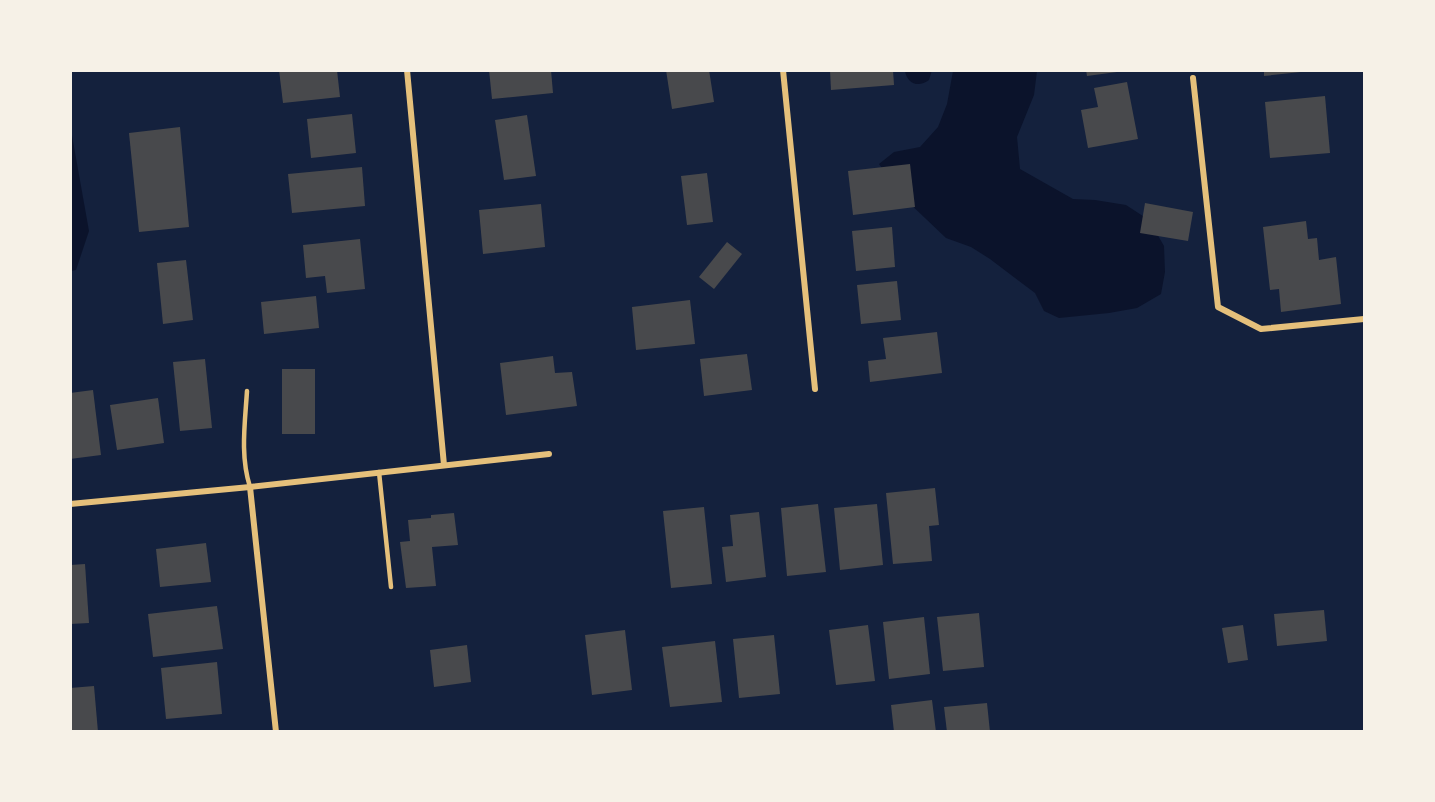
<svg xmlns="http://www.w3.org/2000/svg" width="1435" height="802" font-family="Jost,sans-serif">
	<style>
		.water { fill: #0b132b }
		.building { fill: #48494c }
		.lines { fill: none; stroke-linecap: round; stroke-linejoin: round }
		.service { stroke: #e5c07b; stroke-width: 4.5 }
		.minor { stroke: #e5c07b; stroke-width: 6 }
	</style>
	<rect width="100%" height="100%" fill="#14213d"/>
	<g class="water">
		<path d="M 932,70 L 929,80 C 919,88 907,84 905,71 Z"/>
		<path d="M 953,71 L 1037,71 L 1034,95 L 1017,137 L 1020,169 L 1073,199 L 1095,200 L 1126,205 L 1149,220 L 1164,246 L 1165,272 L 1161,294 L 1137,308 L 1109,313 L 1059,318 L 1044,311 L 1035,293 L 990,259 L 971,247 L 946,238 L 905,199 L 879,164 L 894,152 L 920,147 L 938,127 L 947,104 Z"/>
		<path d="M 71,130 L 89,231 L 76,270 L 71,271 Z"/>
	</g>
	<g class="building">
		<path d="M 279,70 L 337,70 L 340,97 L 283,103 Z"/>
		<path d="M 489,70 L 551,70 L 553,93 L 492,99 Z"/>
		<path d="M 666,70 L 709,70 L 714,102 L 672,109 Z"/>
		<path d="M 830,70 L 893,70 L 894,85 L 831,90 Z"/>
		<path d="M 1086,70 L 1117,70 L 1117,72 L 1087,76 Z"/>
		<path d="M 1264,70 L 1301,70 L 1301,72 L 1264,76 Z"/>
		<path d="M 1127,82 L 1138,139 L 1088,148 L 1081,110 L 1098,107 L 1094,88 Z"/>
		<path d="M 1325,96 L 1330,153 L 1270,158 L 1265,102 Z"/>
		<path d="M 352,114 L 356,153 L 311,158 L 307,119 Z"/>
		<path d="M 527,115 L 536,176 L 504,180 L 495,120 Z"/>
		<path d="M 180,127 L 189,227 L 139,232 L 129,133 Z"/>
		<path d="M 910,164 L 915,207 L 853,215 L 848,171 Z"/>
		<path d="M 362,167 L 365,206 L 292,213 L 288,174 Z"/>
		<path d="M 707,173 L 713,222 L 687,225 L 681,176 Z"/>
		<path d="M 1145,203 L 1193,212 L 1188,241 L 1140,233 Z"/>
		<path d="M 541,204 L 545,247 L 483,254 L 479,210 Z"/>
		<path d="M 1306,221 L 1308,239 L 1317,238 L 1319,260 L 1336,257 L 1341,304 L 1281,312 L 1279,289 L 1270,290 L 1263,227 Z"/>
		<path d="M 892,227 L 895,267 L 856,271 L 852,231 Z"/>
		<path d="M 360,239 L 365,289 L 327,293 L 325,276 L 306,278 L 303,245 Z"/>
		<path d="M 727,242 L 742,254 L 714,289 L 699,277 Z"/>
		<path d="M 186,260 L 193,320 L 163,324 L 157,263 Z"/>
		<path d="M 897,281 L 901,320 L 861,324 L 857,285 Z"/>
		<path d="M 316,296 L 319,328 L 264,334 L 261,302 Z"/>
		<path d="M 690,300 L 695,344 L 636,350 L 632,307 Z"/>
		<path d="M 937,332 L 942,373 L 870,382 L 868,361 L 886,359 L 883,338 Z"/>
		<path d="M 747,354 L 752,390 L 704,396 L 700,359 Z"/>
		<path d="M 553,356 L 555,373 L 572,372 L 577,406 L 506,415 L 500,363 Z"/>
		<path d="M 205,359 L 212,428 L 180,431 L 173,362 Z"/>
		<rect x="282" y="369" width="33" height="65"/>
		<path d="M 93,390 L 101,455 L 70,459 L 70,393 Z"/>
		<path d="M 158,398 L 164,443 L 117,450 L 110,405 Z"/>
		<path d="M 935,488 L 939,525 L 929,526 L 932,561 L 893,564 L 886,493 Z"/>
		<path d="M 818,504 L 826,572 L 787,576 L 781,508 Z"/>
		<path d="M 877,504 L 883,565 L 840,570 L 834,508 Z"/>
		<path d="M 704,507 L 712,584 L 671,588 L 663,511 Z"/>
		<path d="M 759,512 L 766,577 L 726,582 L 722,547 L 733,546 L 730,515 Z"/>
		<path d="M 454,513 L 458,545 L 432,547 L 436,586 L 406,588 L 400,542 L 410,541 L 408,520 L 431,518 L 431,515 Z"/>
		<path d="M 206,543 L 211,582 L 160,587 L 156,549 Z"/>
		<path d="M 85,564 L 89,623 L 70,624 L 70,565 Z"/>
		<path d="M 217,606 L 223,649 L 153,657 L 148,614 Z"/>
		<path d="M 1324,610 L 1327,641 L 1277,646 L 1274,614 Z"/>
		<path d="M 979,613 L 984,667 L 943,671 L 937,617 Z"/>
		<path d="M 924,617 L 930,674 L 889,679 L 883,622 Z"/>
		<path d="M 868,625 L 875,681 L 836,685 L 829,630 Z"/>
		<path d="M 1243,625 L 1248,660 L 1228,663 L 1222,628 Z"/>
		<path d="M 625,630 L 632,690 L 592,695 L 585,635 Z"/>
		<path d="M 774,635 L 780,694 L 739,698 L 733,639 Z"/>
		<path d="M 715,641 L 722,702 L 670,707 L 662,647 Z"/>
		<path d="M 467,645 L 471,682 L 434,687 L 430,650 Z"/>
		<path d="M 217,662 L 222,714 L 166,719 L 161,668 Z"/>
		<path d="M 94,686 L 98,732 L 70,732 L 70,688 Z"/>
		<path d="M 932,700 L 936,732 L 894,732 L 891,705 Z"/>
		<path d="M 987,703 L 990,732 L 947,732 L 944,707 Z"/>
	</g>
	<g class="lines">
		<g class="service">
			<path d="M 247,391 C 245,423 240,456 250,487"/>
			<path d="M 379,472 L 391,587"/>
		</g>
		<g class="minor">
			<path d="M 407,70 L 444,465"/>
			<path d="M 783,70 L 815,389"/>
			<path d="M 1193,78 L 1218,307 L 1261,329 L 1364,319"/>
			<path d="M 250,487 L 276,732"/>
			<path d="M 70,504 L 250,487 L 549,454"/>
		</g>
	</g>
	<rect width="1435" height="802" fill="none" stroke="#f6f1e7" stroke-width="144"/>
</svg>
